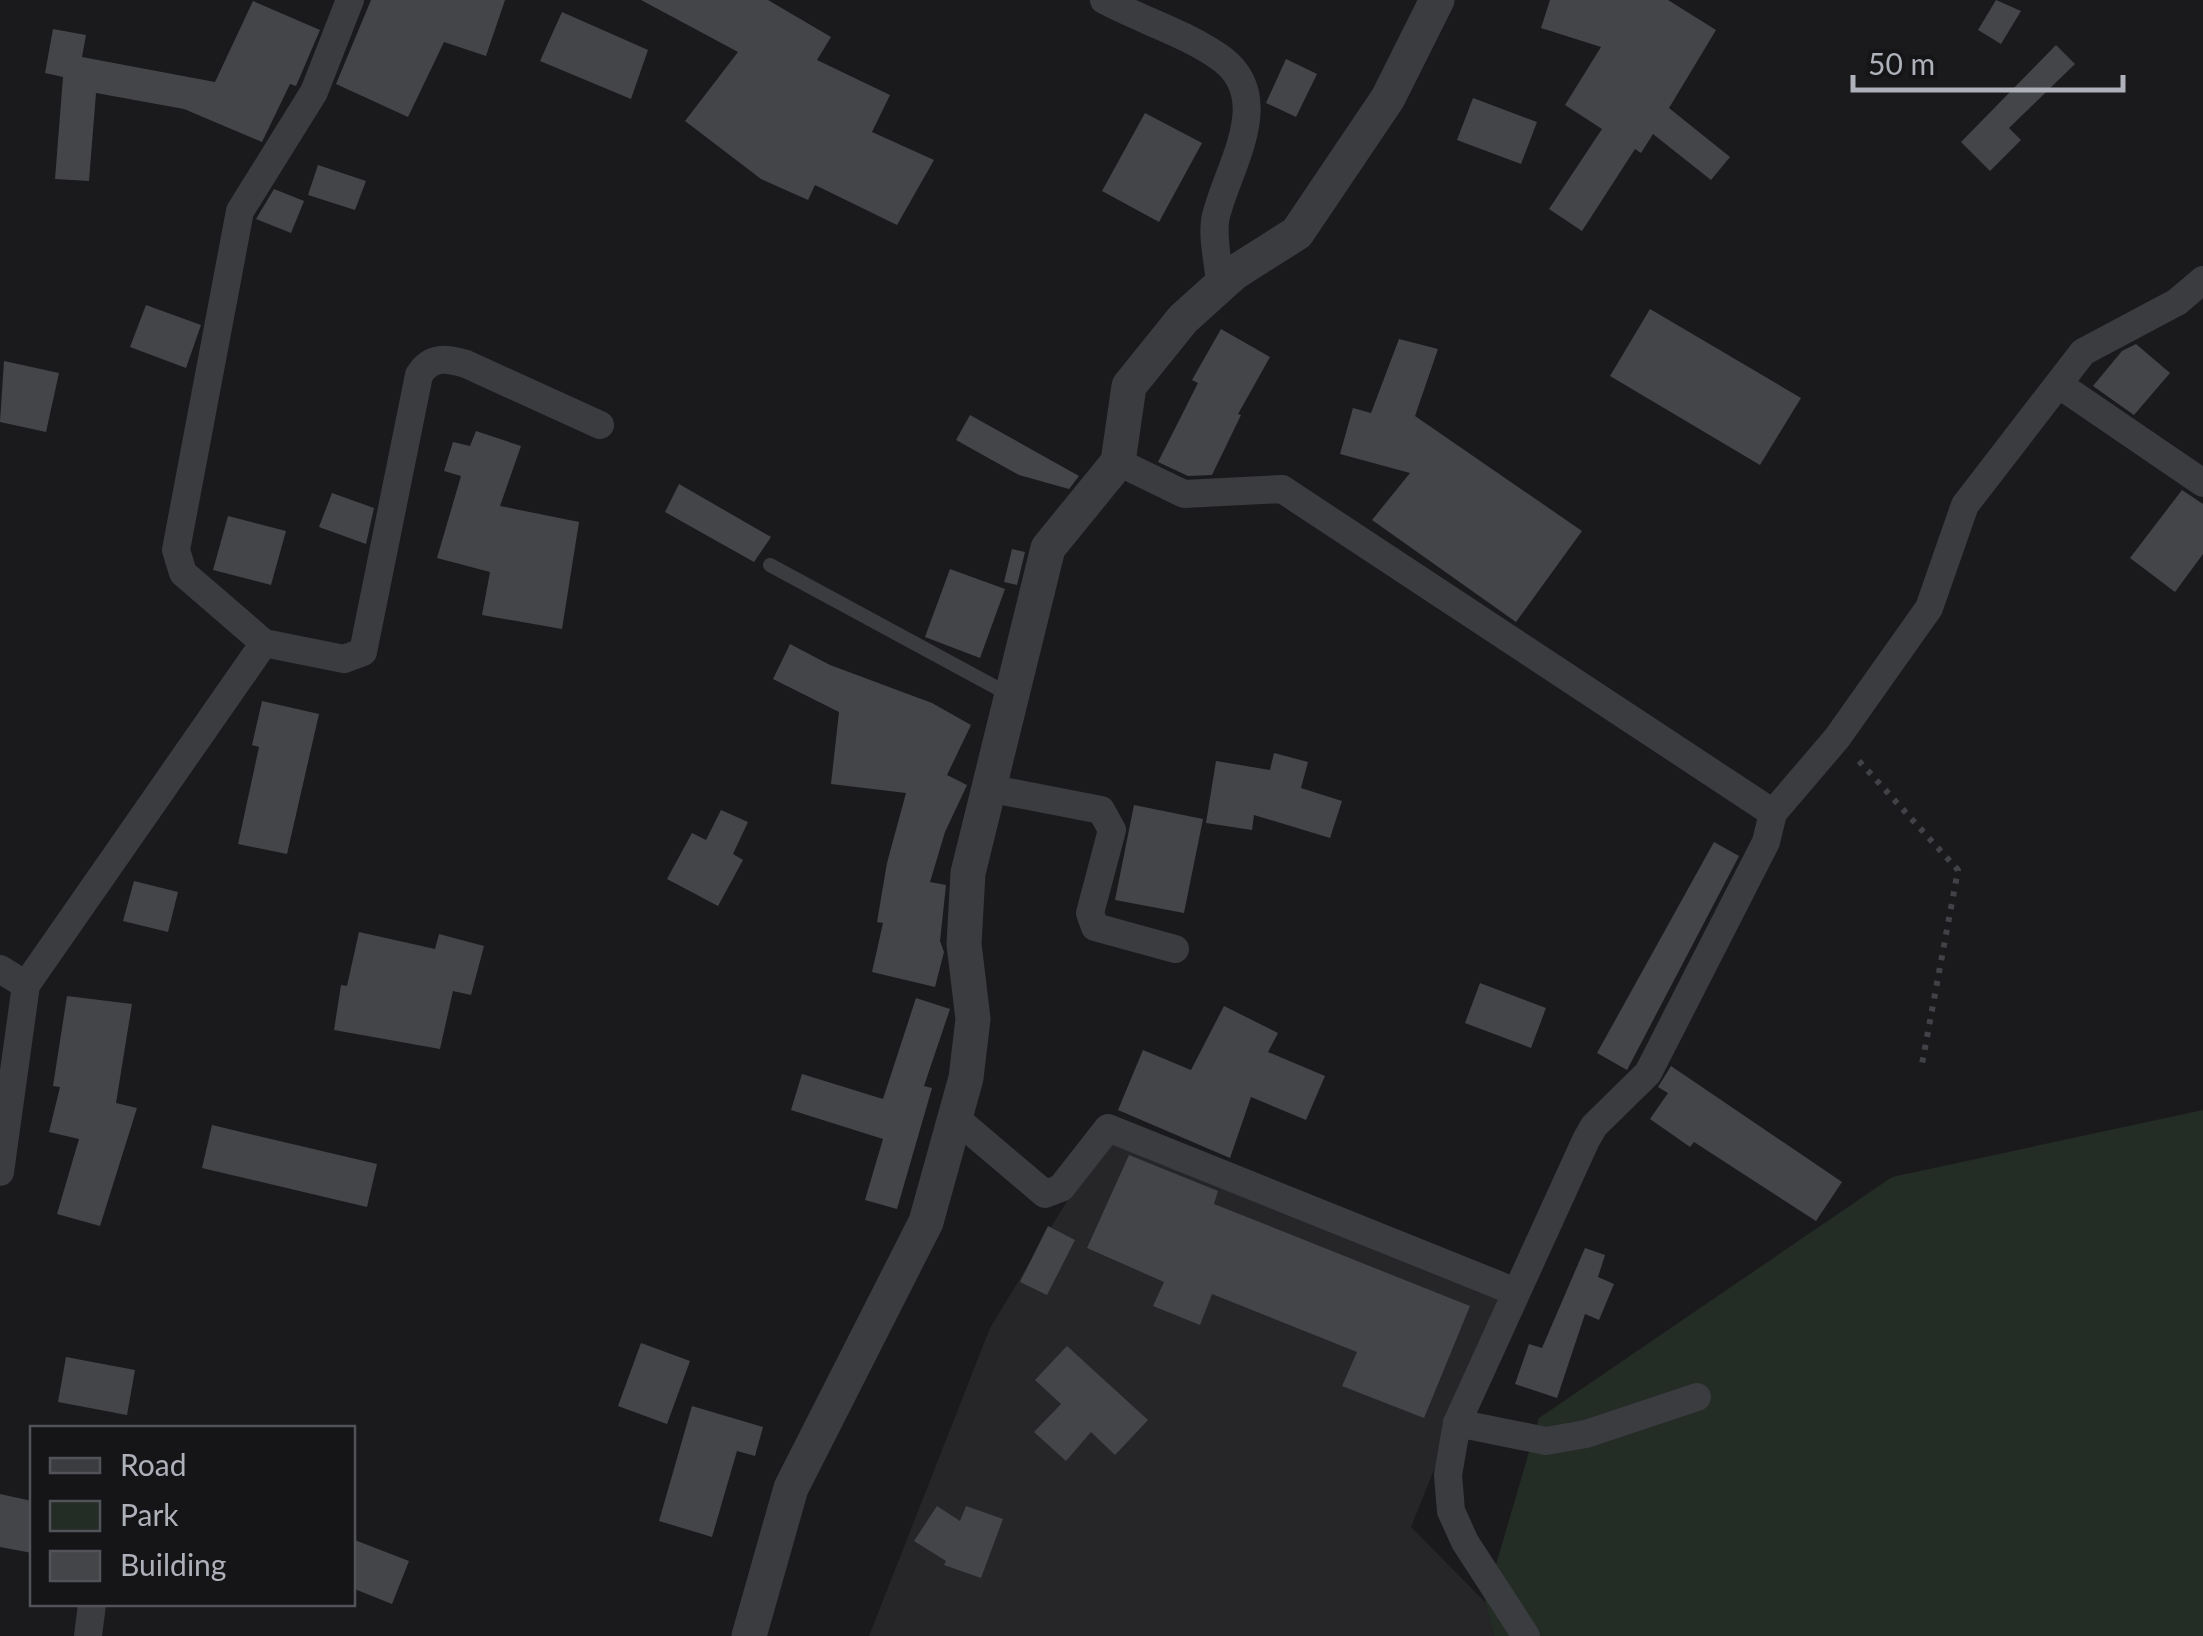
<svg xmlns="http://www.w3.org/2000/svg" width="2203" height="1636" font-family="Lato,sans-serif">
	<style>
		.built { fill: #262629 }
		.green { fill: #242c26 }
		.building { fill: #444549 }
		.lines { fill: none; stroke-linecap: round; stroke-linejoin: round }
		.path { stroke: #414247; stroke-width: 6; stroke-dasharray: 5 8; stroke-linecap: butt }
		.service { stroke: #3b3c40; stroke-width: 14 }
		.minor { stroke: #3b3c40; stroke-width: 28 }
		.tertiary { stroke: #3b3c40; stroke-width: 35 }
	</style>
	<rect width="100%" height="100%" fill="#1a1a1c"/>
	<path class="built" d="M 1107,1135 L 1505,1293 L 1411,1527 L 1485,1602 L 1494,1636 L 869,1636 L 990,1328 Z"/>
	<path class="green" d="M 2203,1110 L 2203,1636 L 1494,1636 L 1485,1602 L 1539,1418 L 1892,1177 Z"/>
	<g class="building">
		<path d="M 371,0 L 505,0 L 486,56 L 444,42 L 408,117 L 336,84 Z"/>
		<path d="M 641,0 L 768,0 L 831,37 L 817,60 L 890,95 L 872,132 L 934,160 L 897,225 L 815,185 L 808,200 L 761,179 L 685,121 L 738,52 Z"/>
		<path d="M 1550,0 L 1668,0 L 1716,30 L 1669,108 L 1730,157 L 1711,180 L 1653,134 L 1641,153 L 1635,149 L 1582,231 L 1549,209 L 1602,129 L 1565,105 L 1601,47 L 1541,28 Z"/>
		<path d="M 1996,0 L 2021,11 L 2001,44 L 1978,30 Z"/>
		<path d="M 253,1 L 320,30 L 296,86 L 290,84 L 262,142 L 184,109 L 96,93 L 89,181 L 55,179 L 63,77 L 45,73 L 53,29 L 86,35 L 82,57 L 215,82 Z"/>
		<path d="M 562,12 L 648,50 L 631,99 L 540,61 Z"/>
		<path d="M 2056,45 L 2075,64 L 2009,128 L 2021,140 L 1990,171 L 1961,142 Z"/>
		<path d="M 1286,59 L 1317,74 L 1296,117 L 1266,103 Z"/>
		<path d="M 1473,98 L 1537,122 L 1521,164 L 1457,140 Z"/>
		<path d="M 1145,113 L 1202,143 L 1159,222 L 1102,191 Z"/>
		<path d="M 318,165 L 366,181 L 355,210 L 308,195 Z"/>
		<path d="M 274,189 L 304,201 L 291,233 L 256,219 Z"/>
		<path d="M 146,305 L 201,325 L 186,368 L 130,347 Z"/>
		<path d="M 1650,309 L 1801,398 L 1760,465 L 1610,376 Z"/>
		<path d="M 1221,329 L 1270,357 L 1238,414 L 1241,415 L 1212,475 L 1188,476 L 1158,462 L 1198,383 L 1192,380 Z"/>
		<path d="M 1399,339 L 1438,349 L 1415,416 L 1582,531 L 1516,622 L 1372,520 L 1410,473 L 1340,454 L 1353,408 L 1371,413 Z"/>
		<path d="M 2136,344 L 2170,373 L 2134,415 L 2093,386 L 2122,351 Z"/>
		<path d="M 4,361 L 59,373 L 46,432 L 0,422 Z"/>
		<path d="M 970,415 L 1079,476 L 1069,489 L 1019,475 L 956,440 Z"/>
		<path d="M 476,431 L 521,446 L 500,506 L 579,522 L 562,629 L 482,615 L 490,572 L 437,558 L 461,476 L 444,471 L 453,442 L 470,446 Z"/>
		<path d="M 679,484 L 771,537 L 754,562 L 665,512 Z"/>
		<path d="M 2182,490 L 2203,504 L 2203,554 L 2175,592 L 2130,558 Z"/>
		<path d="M 332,493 L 374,508 L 366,544 L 319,527 Z"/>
		<path d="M 228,516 L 286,531 L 271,585 L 213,570 Z"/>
		<path d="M 1012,549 L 1025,552 L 1017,585 L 1004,582 Z"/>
		<path d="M 950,569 L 1005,589 L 980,658 L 925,637 Z"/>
		<path d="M 790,644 L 830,665 L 932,703 L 971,725 L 947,775 L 967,785 L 945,832 L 930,882 L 946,885 L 940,941 L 944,952 L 935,987 L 872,972 L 883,923 L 877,922 L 887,863 L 906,793 L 831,784 L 839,712 L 773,679 Z"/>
		<path d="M 262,701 L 319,714 L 287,854 L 238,844 L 259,747 L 252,745 Z"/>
		<path d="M 1274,753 L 1308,762 L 1301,788 L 1342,801 L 1330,838 L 1254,815 L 1252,830 L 1206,823 L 1216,761 L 1270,770 Z"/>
		<path d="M 1134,805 L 1203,819 L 1184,913 L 1115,900 Z"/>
		<path d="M 721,810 L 748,822 L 733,854 L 743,860 L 718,906 L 667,879 L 692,833 L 706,840 Z"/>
		<path d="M 1714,842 L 1739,856 L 1627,1070 L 1597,1053 Z"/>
		<path d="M 134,881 L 178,892 L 168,932 L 123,921 Z"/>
		<path d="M 359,932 L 435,949 L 439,934 L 484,946 L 471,995 L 453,991 L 440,1049 L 334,1030 L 341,985 L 347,986 Z"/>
		<path d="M 1480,983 L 1546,1008 L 1531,1048 L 1465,1023 Z"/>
		<path d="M 67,996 L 132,1004 L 116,1103 L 137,1108 L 100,1226 L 57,1214 L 79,1139 L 49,1132 L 60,1087 L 53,1086 Z"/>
		<path d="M 916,998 L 950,1009 L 924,1086 L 932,1088 L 897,1209 L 865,1200 L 883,1139 L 791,1110 L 802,1074 L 883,1099 Z"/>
		<path d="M 1224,1006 L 1278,1033 L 1268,1052 L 1325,1076 L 1306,1120 L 1251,1097 L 1230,1158 L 1118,1110 L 1143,1050 L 1191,1070 Z"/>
		<path d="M 1671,1066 L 1842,1182 L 1816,1221 L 1694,1142 L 1690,1147 L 1650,1119 L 1668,1093 L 1658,1087 Z"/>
		<path d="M 212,1125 L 377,1164 L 367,1207 L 202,1168 Z"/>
		<path d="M 1129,1155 L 1218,1191 L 1214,1204 L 1470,1306 L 1424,1418 L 1342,1386 L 1357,1352 L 1212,1294 L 1200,1325 L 1153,1306 L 1164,1282 L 1087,1248 Z"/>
		<path d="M 1048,1226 L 1075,1240 L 1047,1295 L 1020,1282 Z"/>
		<path d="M 1585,1248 L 1605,1255 L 1598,1277 L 1614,1284 L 1599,1320 L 1585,1314 L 1557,1398 L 1515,1384 L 1529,1344 L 1542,1348 Z"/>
		<path d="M 641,1343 L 690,1361 L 667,1424 L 618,1406 Z"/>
		<path d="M 1067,1346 L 1148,1420 L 1115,1455 L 1091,1432 L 1066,1461 L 1034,1432 L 1061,1404 L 1035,1380 Z"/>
		<path d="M 66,1357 L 135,1370 L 127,1415 L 58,1402 Z"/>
		<path d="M 692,1406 L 763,1427 L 755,1456 L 737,1451 L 712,1537 L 659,1521 Z"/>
		<path d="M 0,1494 L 32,1501 L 32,1553 L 0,1547 Z"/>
		<path d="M 937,1506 L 960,1521 L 966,1506 L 1003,1519 L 981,1578 L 944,1565 L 946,1561 L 914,1541 Z"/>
		<path d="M 352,1539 L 409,1561 L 392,1604 L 352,1588 Z"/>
	</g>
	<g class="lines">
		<path class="path" d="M 1859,761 L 1958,870 L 1922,1064"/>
		<path class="service" d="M 770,565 L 1010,695"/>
		<g class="minor">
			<path d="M 1104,0 C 1141,20 1188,34 1222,59 C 1275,99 1228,167 1216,216 C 1211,235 1219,264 1220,285"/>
			<path d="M 2061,386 L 2203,483"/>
			<path d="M 1118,462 L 1184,494 L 1282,489 L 1773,813 L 1766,842 L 1648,1073 L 1594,1126 L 1586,1140 L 1457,1423 L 1448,1475 L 1451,1511 L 1465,1542 L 1526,1636"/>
			<path d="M 264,643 L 344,659 L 363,652 L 419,375 C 431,356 446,358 466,364 L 600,425"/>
			<path d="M 987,788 L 1101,810 L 1112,830 L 1090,913 L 1095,927 L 1175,949"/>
			<path d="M 1773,813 L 1837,738 L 1929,608 L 1965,505 L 2083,352 L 2177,302 L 2203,280"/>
			<path d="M 0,969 L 26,985 L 264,643 L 183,573 L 176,550 L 240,211 L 314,92 L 350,0"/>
			<path d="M 953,1116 L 1045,1194 L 1061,1188 L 1108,1128 L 1516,1292"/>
			<path d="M 0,1172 L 26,985"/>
			<path d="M 1457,1423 L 1546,1441 L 1586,1434 L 1697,1397"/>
			<path d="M 88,1636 L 92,1604"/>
		</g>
		<path class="tertiary" d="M 749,1636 L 791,1488 L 926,1222 L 966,1078 L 973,1019 L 964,944 L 968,873 L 1048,548 L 1118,462 L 1129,386 L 1183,319 L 1234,273 L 1297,233 L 1388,98 L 1437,0"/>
	</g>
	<rect x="30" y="1426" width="325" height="180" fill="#151517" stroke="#525358" stroke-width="2.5"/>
	<rect x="50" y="1458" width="50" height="15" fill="#3b3c40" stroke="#525358" stroke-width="2.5"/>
	<text x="120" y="1476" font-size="30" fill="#aeb0ba">Road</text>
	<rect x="50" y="1501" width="50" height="30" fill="#242c26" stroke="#525358" stroke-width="2.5"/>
	<text x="120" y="1526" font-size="30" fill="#aeb0ba">Park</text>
	<rect x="50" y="1551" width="50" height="30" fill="#444549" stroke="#525358" stroke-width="2.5"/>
	<text x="120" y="1576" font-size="30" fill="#aeb0ba">Building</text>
	<path d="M1853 75v15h270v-15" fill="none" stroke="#aeb0ba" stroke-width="5"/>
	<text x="1868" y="75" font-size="30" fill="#aeb0ba" stroke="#151517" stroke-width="8" paint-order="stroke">50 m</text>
</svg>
